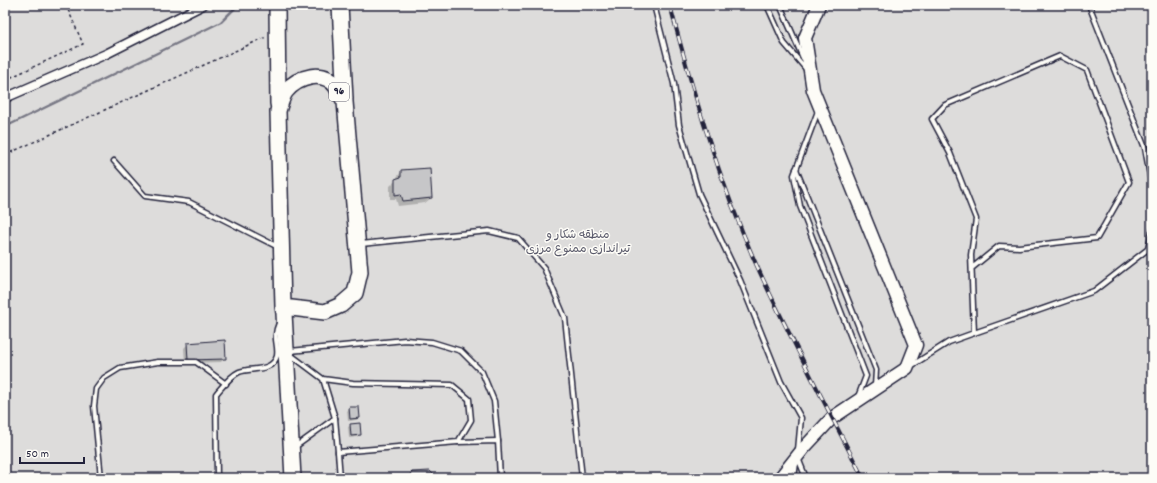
<svg xmlns="http://www.w3.org/2000/svg" width="1157" height="483" font-family="Dekko,'Playpen Sans Arabic',sans-serif">
	<style>
		.green { fill: #dddcdb; stroke: #807f8b }
		.shadow { fill: #0003 }
		.lines { fill: none; stroke-linecap: round; stroke-linejoin: round }
		.stream { stroke: #787885; stroke-width: 2.5 }
		.building { fill: #c6c6c8; stroke: #22223b }
		.lane-casing { stroke: #22223b; stroke-width: 7 }
		.street-casing { stroke: #22223b; stroke-width: 11 }
		.secondary-casing { stroke: #22223b; stroke-width: 15 }
		.highway-casing { stroke: #22223b; stroke-width: 18 }
		.path { stroke: #22223b; stroke-width: 1.5; stroke-dasharray: 3 3; stroke-linecap: butt }
		.lane { stroke: #fdfcf7; stroke-width: 4 }
		.street { stroke: #fdfcf7; stroke-width: 8 }
		.secondary { stroke: #fdfcf7; stroke-width: 12 }
		.highway { stroke: #fdfcf7; stroke-width: 15 }
		.rail-casing { stroke: #22223b; stroke-width: 4 }
		.rail { stroke: #fdfcf7; stroke-width: 2.5; stroke-dasharray: 8; stroke-linecap: butt }
		.labels { text-anchor: middle; dominant-baseline: central; stroke-width: 3; stroke-linejoin: round; paint-order: stroke }
		.shield { fill: #fdfcf7; stroke: #646373; stroke-width: 1 }
		.shield-label { font-size: 11px; font-weight: bold; fill: #22223b }
		.park-label { font-size: 12px; fill: #5a5a6b; stroke: #fdfcf7 }
	</style>
	<rect width="100%" height="100%" fill="#fdfcf7"/>
	<filter id="ink" filterUnits="userSpaceOnUse"><feTurbulence type="fractalNoise" baseFrequency=".025" numOctaves="2"/><feDisplacementMap in="SourceGraphic" scale="8" xChannelSelector="R" yChannelSelector="G"/><feConvolveMatrix kernelMatrix="1 2 1 2 8 2 1 2 1" color-interpolation-filters="sRGB"/></filter>
	<g filter="url(#ink)">
		<rect class="green" x="5" y="5" width="1147" height="473"/>
		<g class="shadow">
			<path d="M 402,171 L 431,198 L 425,203 L 398,206 L 396,199 L 390,199 L 390,186 L 396,180 L 397,177 Z"/>
			<path d="M 188,344 L 225,358 L 221,362 L 185,363 L 184,348 Z"/>
			<path d="M 350,408 L 359,418 L 356,420 L 348,421 L 347,411 Z"/>
			<path d="M 351,425 L 360,434 L 357,437 L 349,438 L 348,427 Z"/>
		</g>
		<g class="lines">
			<path class="stream" d="M 5,127 L 221,22 L 238,5"/>
		</g>
		<g class="building">
			<path d="M 430,168 L 432,198 L 403,201 L 401,194 L 395,195 L 395,179 L 401,177 L 401,170 Z"/>
			<path d="M 225,340 L 226,359 L 188,360 L 187,343 Z"/>
			<path d="M 349,407 L 359,407 L 360,418 L 350,419 Z"/>
			<path d="M 360,423 L 361,435 L 351,436 L 350,424 Z"/>
			<path d="M 430,471 L 436,477 L 452,476 L 452,478 L 408,478 L 412,472 Z"/>
		</g>
		<g class="lines">
			<defs>
				<g id="lane">
					<path d="M 654,5 L 674,84 L 679,125 L 699,194 L 740,280 L 781,382 L 801,418 L 798,450"/>
					<path d="M 767,5 L 784,43 L 806,69"/>
					<path d="M 780,5 L 803,58"/>
					<path d="M 1089,5 L 1145,148 L 1152,187"/>
					<path d="M 818,111 L 794,175 L 800,206 L 866,376 L 858,397"/>
					<path d="M 114,161 L 145,196 L 189,202 L 278,247"/>
					<path d="M 796,169 L 876,370 L 875,386"/>
					<path d="M 361,244 L 489,231 L 518,238 L 544,268 L 565,318 L 582,478"/>
					<path d="M 974,333 L 1094,291 L 1148,249 L 1152,231"/>
					<path d="M 290,351 L 405,340 L 432,342 L 461,351 L 482,372 L 494,401 L 498,441"/>
					<path d="M 291,355 L 323,379 L 353,383 L 452,385 L 469,399 L 471,420 L 458,442 L 338,452 L 335,418 L 323,379"/>
					<path d="M 911,366 L 949,342 L 974,333 L 971,255 L 976,219 L 950,153 L 932,119 L 945,105 L 1060,56 L 1087,70 L 1129,182 L 1097,238 L 1019,247 L 999,246 L 972,268"/>
					<path d="M 458,442 L 498,441 L 500,478"/>
					<path d="M 295,447 L 335,418"/>
					<path d="M 338,452 L 340,478"/>
					<path d="M 798,458 L 806,478"/>
					<path d="M 101,478 L 94,406 L 96,389 L 104,378 L 120,368 L 158,362 L 196,362 L 226,384"/>
					<path d="M 217,478 L 216,394 C 222,387 230,376 239,372 C 250,367 272,373 277,356 C 279,344 272,339 279,323"/>
					<path d="M 794,478 L 796,463"/>
				</g>
				<path id="street" d="M 5,98 L 106,54 L 203,5"/>
				<path id="secondary" d="M 780,478 L 803,449 L 832,418 L 907,368 L 916,345 L 813,90 L 805,38 L 819,5"/>
				<g id="highway">
					<path d="M 277,5 L 278,104"/>
					<path d="M 340,5 L 345,99"/>
					<path d="M 283,307 L 325,312 L 341,305 L 355,293 L 360,272 L 345,102 C 342,97 339,91 336,86 C 323,69 298,77 286,91 C 282,96 280,105 278,111 L 283,307 L 284,313 L 293,478"/>
				</g>
			</defs>
			<use href="#lane" class="lane-casing"/>
			<use href="#street" class="street-casing"/>
			<use href="#secondary" class="secondary-casing"/>
			<use href="#highway" class="highway-casing"/>
			<g class="path">
				<path d="M 5,80 L 83,44 L 66,5"/>
				<path d="M 5,155 L 266,37"/>
			</g>
			<use href="#lane" class="lane"/>
			<use href="#street" class="street"/>
			<use href="#secondary" class="secondary"/>
			<use href="#highway" class="highway"/>
			<defs>
				<path id="rail" d="M 670,5 C 693,93 719,180 756,264 C 789,336 827,407 863,478"/>
			</defs>
			<use href="#rail" class="rail-casing"/>
			<use href="#rail" class="rail"/>
		</g>
	</g>
	<g class="labels">
		<rect class="shield" x="329" y="83" width="20" height="18" rx="3"/>
		<g class="shield-label">
			<text x="339" y="92">96</text>
		</g>
		<g class="park-label">
			<text x="578" y="235">منطقه شکار و<tspan x="578" dy="14">تیراندازی ممنوع مرزی</tspan></text>
		</g>
	</g>
	<rect width="1157" height="483" fill="none" stroke="#fdfcf7" stroke-width="20"/>
	<rect x="10" y="10" width="1137" height="463" fill="none" stroke="#22223b" stroke-width="1.5" filter="url(#ink)"/>
	<path d="M20 457v6h64v-6" fill="none" stroke="#22223b" stroke-width="2"/>
	<text x="26" y="457" font-size="12" fill="#22223b" stroke="#fdfcf7" stroke-width="3" paint-order="stroke">50 m</text>
</svg>
